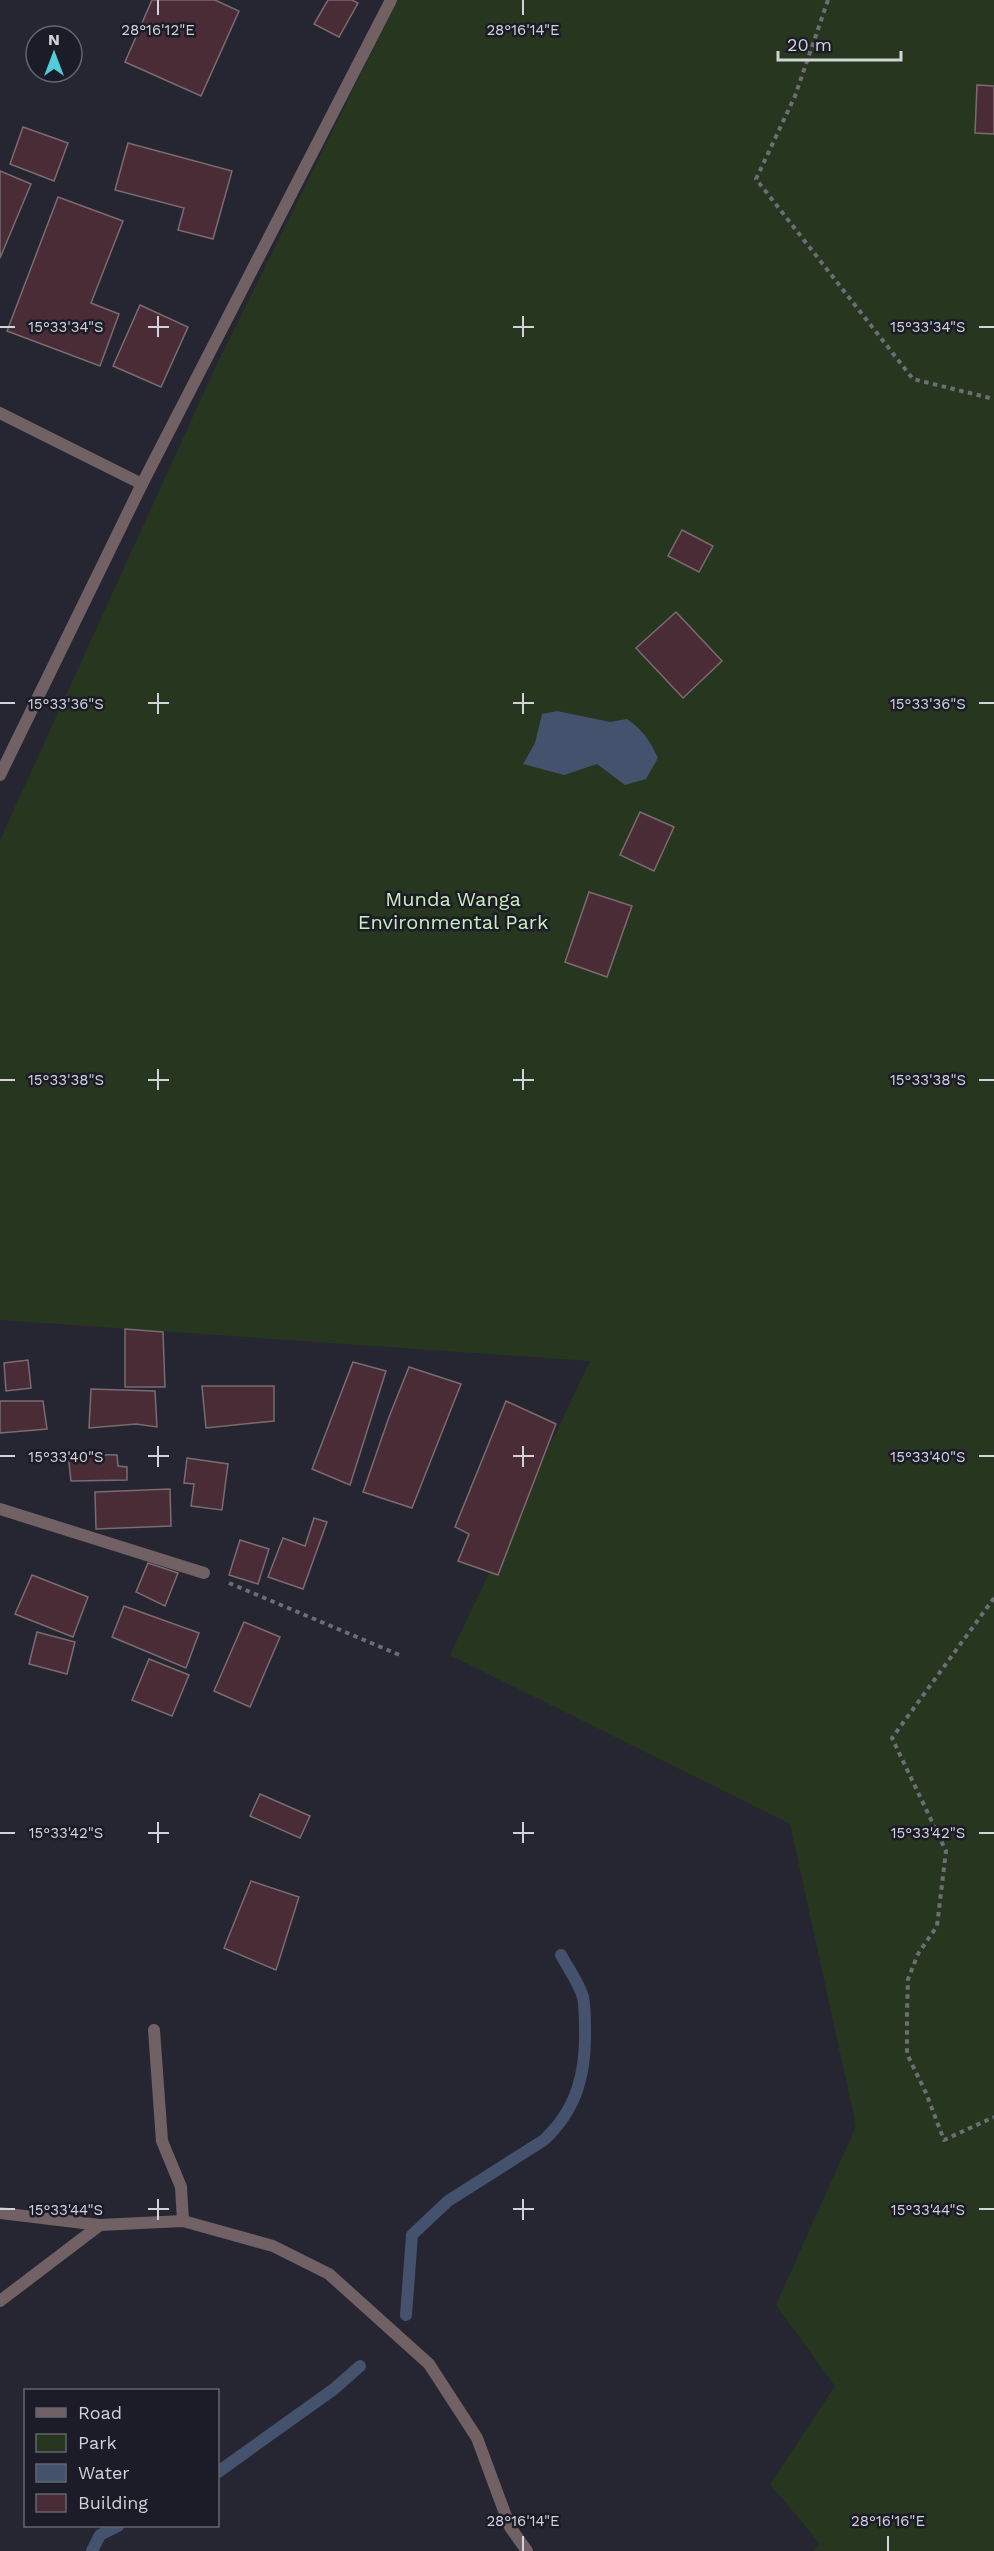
<svg xmlns="http://www.w3.org/2000/svg" width="994" height="2551" font-family="'Work Sans',sans-serif">
	<style>
		.green { fill: #27361f }
		.water { fill: #45526d }
		.lines { fill: none; stroke-linecap: round; stroke-linejoin: round }
		.stream { stroke: #45526d; stroke-width: 12 }
		.building { fill: #4a2c37; stroke: #7b6b70; stroke-width: 1.5 }
		.path { stroke: #6c6d77; stroke-width: 4; stroke-dasharray: 4.5 4.5; stroke-linecap: butt }
		.service { stroke: #716165; stroke-width: 12 }
		.minor { stroke: #716165; stroke-width: 12 }
		.ticks { fill: none; stroke: #d1d2da; stroke-width: 2 }
		.labels { text-anchor: middle; dominant-baseline: central; stroke-width: 5; stroke-linejoin: round; paint-order: stroke }
		.park-label { font-size: 20px; fill: #cbefbb; stroke: #1b1c27 }
		.ticks-label { font-size: 15px; text-anchor: middle; fill: #d1d2da; stroke: #1b1c27; stroke-width: 5; stroke-linejoin: round; paint-order: stroke }
	</style>
	<rect width="100%" height="100%" fill="#252631"/>
	<path class="green" d="M 397,0 L 994,0 L 994,2551 L 813,2551 L 820,2544 L 770,2484 L 835,2386 L 776,2305 L 856,2126 L 790,1824 L 450,1655 L 590,1361 L 0,1320 L 0,840 L 215,368 Z"/>
	<path class="water" d="M 557,711 L 610,722 L 627,719 C 643,730 650,741 658,758 L 646,779 L 625,785 L 597,764 L 564,775 L 523,764 L 535,743 L 542,714 Z"/>
	<g class="lines">
		<g class="stream">
			<path d="M 406,2315 L 412,2235 L 448,2201 L 544,2140 C 577,2109 586,2073 585,2030 C 585,2019 585,2007 583,1997 C 579,1983 568,1968 561,1955"/>
			<path d="M 218,2472 L 334,2389 L 360,2366"/>
			<path d="M 92,2551 L 100,2535 L 118,2526"/>
		</g>
	</g>
	<g class="building">
		<path d="M 152,0 L 215,0 L 239,11 L 201,96 L 125,62 Z"/>
		<path d="M 328,0 L 352,0 L 358,3 L 339,37 L 314,24 Z"/>
		<path d="M 977,85 L 994,86 L 994,134 L 975,133 Z"/>
		<path d="M 23,127 L 68,143 L 54,181 L 10,164 Z"/>
		<path d="M 128,143 L 232,171 L 213,239 L 178,230 L 184,208 L 115,190 Z"/>
		<path d="M 0,171 L 31,184 L 0,258 Z"/>
		<path d="M 58,197 L 123,221 L 91,303 L 119,314 L 100,366 L 7,331 Z"/>
		<path d="M 140,305 L 188,327 L 161,387 L 113,366 Z"/>
		<path d="M 682,530 L 713,546 L 699,572 L 668,556 Z"/>
		<path d="M 676,612 L 722,661 L 683,698 L 636,648 Z"/>
		<path d="M 640,812 L 674,827 L 654,871 L 620,855 Z"/>
		<path d="M 589,892 L 632,906 L 607,977 L 565,962 Z"/>
		<path d="M 125,1329 L 163,1332 L 165,1387 L 125,1387 Z"/>
		<path d="M 28,1360 L 31,1388 L 6,1391 L 4,1363 Z"/>
		<path d="M 353,1362 L 386,1371 L 350,1485 L 312,1469 Z"/>
		<path d="M 409,1367 L 461,1384 L 412,1508 L 363,1492 L 389,1417 Z"/>
		<path d="M 202,1386 L 274,1386 L 274,1421 L 206,1428 Z"/>
		<path d="M 91,1389 L 155,1391 L 157,1427 L 136,1424 L 89,1428 Z"/>
		<path d="M 0,1401 L 43,1401 L 47,1429 L 0,1433 Z"/>
		<path d="M 506,1401 L 556,1424 L 498,1575 L 458,1561 L 469,1534 L 455,1527 Z"/>
		<path d="M 68,1454 L 117,1455 L 118,1466 L 127,1467 L 127,1480 L 71,1481 Z"/>
		<path d="M 187,1458 L 228,1464 L 222,1510 L 191,1506 L 194,1484 L 184,1483 Z"/>
		<path d="M 170,1489 L 171,1526 L 96,1529 L 95,1492 Z"/>
		<path d="M 314,1518 L 327,1522 L 303,1589 L 268,1577 L 283,1538 L 305,1546 Z"/>
		<path d="M 240,1540 L 269,1549 L 258,1584 L 229,1575 Z"/>
		<path d="M 148,1563 L 178,1573 L 165,1606 L 136,1592 Z"/>
		<path d="M 32,1575 L 88,1597 L 73,1637 L 15,1614 Z"/>
		<path d="M 124,1606 L 199,1633 L 186,1668 L 112,1637 Z"/>
		<path d="M 244,1622 L 280,1637 L 250,1707 L 214,1691 Z"/>
		<path d="M 37,1632 L 75,1642 L 67,1674 L 29,1664 Z"/>
		<path d="M 149,1659 L 189,1675 L 172,1716 L 132,1700 Z"/>
		<path d="M 260,1794 L 310,1816 L 300,1838 L 250,1816 Z"/>
		<path d="M 251,1881 L 299,1897 L 276,1970 L 224,1948 Z"/>
	</g>
	<g class="lines">
		<g class="path">
			<path d="M 828,0 L 795,96 L 756,179 L 913,379 L 994,399"/>
			<path d="M 229,1583 L 402,1656"/>
			<path d="M 994,1598 L 892,1738 L 946,1851 L 937,1926 L 918,1954 L 908,1979 L 907,2014 L 907,2054 L 926,2093 L 944,2140 L 994,2117"/>
		</g>
		<g class="service">
			<path d="M 154,2030 L 162,2141 L 181,2187 L 183,2221"/>
			<path d="M 0,2213 L 100,2225"/>
		</g>
		<g class="minor">
			<path d="M 0,413 L 142,484 L 391,0"/>
			<path d="M 0,775 L 142,484"/>
			<path d="M 0,1509 L 204,1573"/>
			<path d="M 0,2301 L 100,2225 L 183,2221 L 273,2246 L 329,2274 L 429,2364 L 477,2438 L 510,2527 L 527,2551"/>
		</g>
	</g>
	<path class="ticks" d="M 158,0 L 158,15M 523,0 L 523,15M 158,316 L 158,337M 523,316 L 523,337M 0,327 L 15,327M 148,327 L 169,327M 513,327 L 534,327M 979,327 L 994,327M 158,693 L 158,714M 523,693 L 523,714M 0,703 L 15,703M 148,703 L 169,703M 513,703 L 534,703M 979,703 L 994,703M 158,1069 L 158,1090M 523,1069 L 523,1090M 0,1080 L 15,1080M 148,1080 L 169,1080M 513,1080 L 534,1080M 979,1080 L 994,1080M 158,1446 L 158,1467M 523,1446 L 523,1467M 0,1456 L 15,1456M 148,1456 L 169,1456M 513,1456 L 534,1456M 979,1456 L 994,1456M 158,1822 L 158,1843M 523,1822 L 523,1843M 0,1833 L 15,1833M 148,1833 L 169,1833M 513,1833 L 534,1833M 979,1833 L 994,1833M 158,2199 L 158,2220M 523,2199 L 523,2220M 0,2209 L 15,2209M 148,2209 L 169,2209M 513,2209 L 534,2209M 979,2209 L 994,2209M 523,2536 L 523,2551M 888,2536 L 888,2551"/>
	<g class="labels">
		<g class="park-label">
			<text x="453" y="899">Munda Wanga<tspan x="453" dy="23">Environmental Park</tspan></text>
		</g>
	</g>
	<g class="ticks-label">
		<text x="158" y="35">28°16'12"E</text>
		<text x="523" y="35">28°16'14"E</text>
		<text x="66" y="332">15°33'34"S</text>
		<text x="928" y="332">15°33'34"S</text>
		<text x="66" y="709">15°33'36"S</text>
		<text x="928" y="709">15°33'36"S</text>
		<text x="66" y="1085">15°33'38"S</text>
		<text x="928" y="1085">15°33'38"S</text>
		<text x="66" y="1462">15°33'40"S</text>
		<text x="928" y="1462">15°33'40"S</text>
		<text x="66" y="1838">15°33'42"S</text>
		<text x="928" y="1838">15°33'42"S</text>
		<text x="66" y="2215">15°33'44"S</text>
		<text x="928" y="2215">15°33'44"S</text>
		<text x="523" y="2526">28°16'14"E</text>
		<text x="888" y="2526">28°16'16"E</text>
	</g>
	<rect x="24" y="2389" width="195" height="138" fill="#1b1c27" stroke="#64656f" stroke-width="1.5"/>
	<rect x="36" y="2408" width="30" height="9" fill="#716165" stroke="#64656f" stroke-width="1.5"/>
	<text x="78" y="2419" font-size="18" fill="#d1d2da">Road</text>
	<rect x="36" y="2434" width="30" height="18" fill="#27361f" stroke="#64656f" stroke-width="1.5"/>
	<text x="78" y="2449" font-size="18" fill="#d1d2da">Park</text>
	<rect x="36" y="2464" width="30" height="18" fill="#45526d" stroke="#64656f" stroke-width="1.5"/>
	<text x="78" y="2479" font-size="18" fill="#d1d2da">Water</text>
	<rect x="36" y="2494" width="30" height="18" fill="#4a2c37" stroke="#64656f" stroke-width="1.5"/>
	<text x="78" y="2509" font-size="18" fill="#d1d2da">Building</text>
	<g transform="translate(54 54)"><circle r="28" fill="#1b1c27" stroke="#64656f" stroke-width="1.5"/>
	<path d="M0-4.5L10 22L0 15L-10 22Z" fill="#52cbda"/>
	<text y="-9" font-size="16" font-weight="bold" text-anchor="middle" fill="#d1d2da">N</text>
	</g>
	<path d="M778 51v9h123v-9" fill="none" stroke="#d1d2da" stroke-width="3"/>
	<text x="787" y="51" font-size="18" fill="#d1d2da" stroke="#1b1c27" stroke-width="4.5" paint-order="stroke">20 m</text>
</svg>
